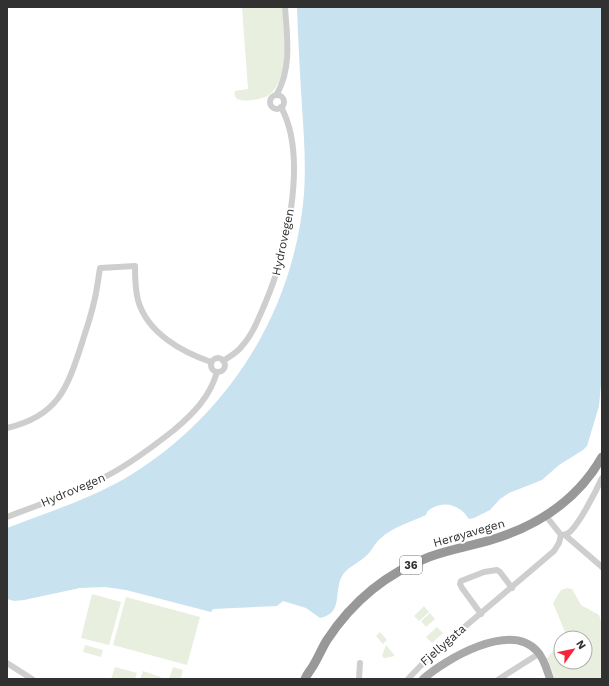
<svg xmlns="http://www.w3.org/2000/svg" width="609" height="686" font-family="'Work Sans',sans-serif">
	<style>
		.green { fill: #e8efde }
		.water { fill: #c9e2f0 }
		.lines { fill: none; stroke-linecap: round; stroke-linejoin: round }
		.minor { stroke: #cecece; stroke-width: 6 }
		.major { stroke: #a9a9a9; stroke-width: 8 }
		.highway { stroke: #989898; stroke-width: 9 }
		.labels { text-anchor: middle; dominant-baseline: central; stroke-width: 4; stroke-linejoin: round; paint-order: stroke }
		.shield { fill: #fff; stroke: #6f6f6f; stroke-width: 1 }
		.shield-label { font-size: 11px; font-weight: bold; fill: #313131 }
		.street-label { font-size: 12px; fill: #313131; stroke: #fff }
	</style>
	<rect width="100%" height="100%" fill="#fff"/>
	<g class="green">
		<path d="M 230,7 L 282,7 C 284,30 288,55 281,77 C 278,84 274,91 269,95 C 262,100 230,106 235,91 L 248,89 L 242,8 Z"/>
		<path d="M 567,588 L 572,589 L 581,605 L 599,615 L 602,624 L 602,679 L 555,679 L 551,668 L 545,661 L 561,641 L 561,662 L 585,662 L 585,638 L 562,638 L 565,632 L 553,603 L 561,590 Z"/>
		<path d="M 92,594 L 121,602 L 109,645 L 81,638 Z"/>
		<path d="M 126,597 L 200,617 L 187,665 L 113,645 Z"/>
		<path d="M 424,606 L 429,612 L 419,621 L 414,616 Z"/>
		<path d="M 430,613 L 435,619 L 426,627 L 421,621 Z"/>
		<path d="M 437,627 L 443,633 L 432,643 L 426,637 Z"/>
		<path d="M 380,632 L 387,640 L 383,644 L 376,636 Z"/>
		<path d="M 85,645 L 103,650 L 101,657 L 83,652 Z"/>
		<path d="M 386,645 L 395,656 L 384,658 L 382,656 Z"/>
		<path d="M 115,667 L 137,673 L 135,679 L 111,679 Z"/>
		<path d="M 173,667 L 183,670 L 181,679 L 169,679 Z"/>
		<path d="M 143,671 L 161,677 L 160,679 L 140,679 Z"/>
	</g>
	<path class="water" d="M 297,7 L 602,7 L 602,373 L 599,406 L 587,446 L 583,450 L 559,465 L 542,480 L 509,493 L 500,499 L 490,510 L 474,518 L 469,519 C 461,506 446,500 432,508 C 429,510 427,511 426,515 C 411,522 392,527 380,539 C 374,544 372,551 366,556 C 359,563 345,568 341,578 C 334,594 343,613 320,618 L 306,608 L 283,601 L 277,606 L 213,609 L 211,612 L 126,590 L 105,587 L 80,588 L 24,600 L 14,601 L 7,599 L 7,528 C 46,513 87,500 124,479 C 226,419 294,313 304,194 C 306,165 304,136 302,107 C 300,74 298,40 297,7 Z"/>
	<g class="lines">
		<g class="minor">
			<path d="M 277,94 C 292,67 287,37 285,7"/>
			<circle cx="277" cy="102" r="7"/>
			<circle cx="218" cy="365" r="7"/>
			<path d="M 223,361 C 230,356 237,353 242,346 C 252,335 258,320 264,306 C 286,255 309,158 281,107"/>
			<path d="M 7,428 C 58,416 67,389 82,343 C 86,330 91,316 94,302 C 97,291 98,280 100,268 L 135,266 C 135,277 135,289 138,300 C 147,333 182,352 211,362"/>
			<path d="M 7,517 C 43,503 80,491 114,472 C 135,460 155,445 174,430 C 193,414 210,397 217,372"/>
			<path d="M 561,535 C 563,535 566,534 567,534 C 577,529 597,489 602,478"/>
			<path d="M 565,535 L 602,567"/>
			<path d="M 481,614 L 462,588 L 460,584 L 461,581 L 484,572 L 497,570 L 500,572 L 512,588"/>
			<path d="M 7,663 L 32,679"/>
			<path d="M 359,679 L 360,663"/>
			<path d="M 408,679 L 428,658 L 554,551 L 559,543 L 561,535 L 546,516"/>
			<path d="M 499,679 L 540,653"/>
		</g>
		<path class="major" d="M 423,679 C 446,659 510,621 537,651 C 544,658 547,670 550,679"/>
		<path class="highway" d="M 305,679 C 307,674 310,671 313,666 C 318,658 322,648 327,640 C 352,602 387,573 429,557 C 450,549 472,546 494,539 C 539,525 578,499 602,457"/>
	</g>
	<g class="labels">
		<rect class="shield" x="400" y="556" width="22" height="18" rx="3"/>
		<g class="shield-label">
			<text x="411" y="565">36</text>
		</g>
		<g class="street-label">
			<text transform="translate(283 242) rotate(-78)">Hydrovegen</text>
			<text transform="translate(73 490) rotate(-23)">Hydrovegen</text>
			<text transform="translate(469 533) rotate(-16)">Herøyavegen</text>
			<text transform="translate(443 645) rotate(-41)">Fjellygata</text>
		</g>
	</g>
	<rect width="609" height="686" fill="none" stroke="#313131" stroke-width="16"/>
	<g transform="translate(573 650) rotate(57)"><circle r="19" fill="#ffffff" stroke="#adadad"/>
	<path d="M0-3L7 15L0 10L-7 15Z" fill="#f62539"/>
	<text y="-6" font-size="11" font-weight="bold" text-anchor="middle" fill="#313131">N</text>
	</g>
</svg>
